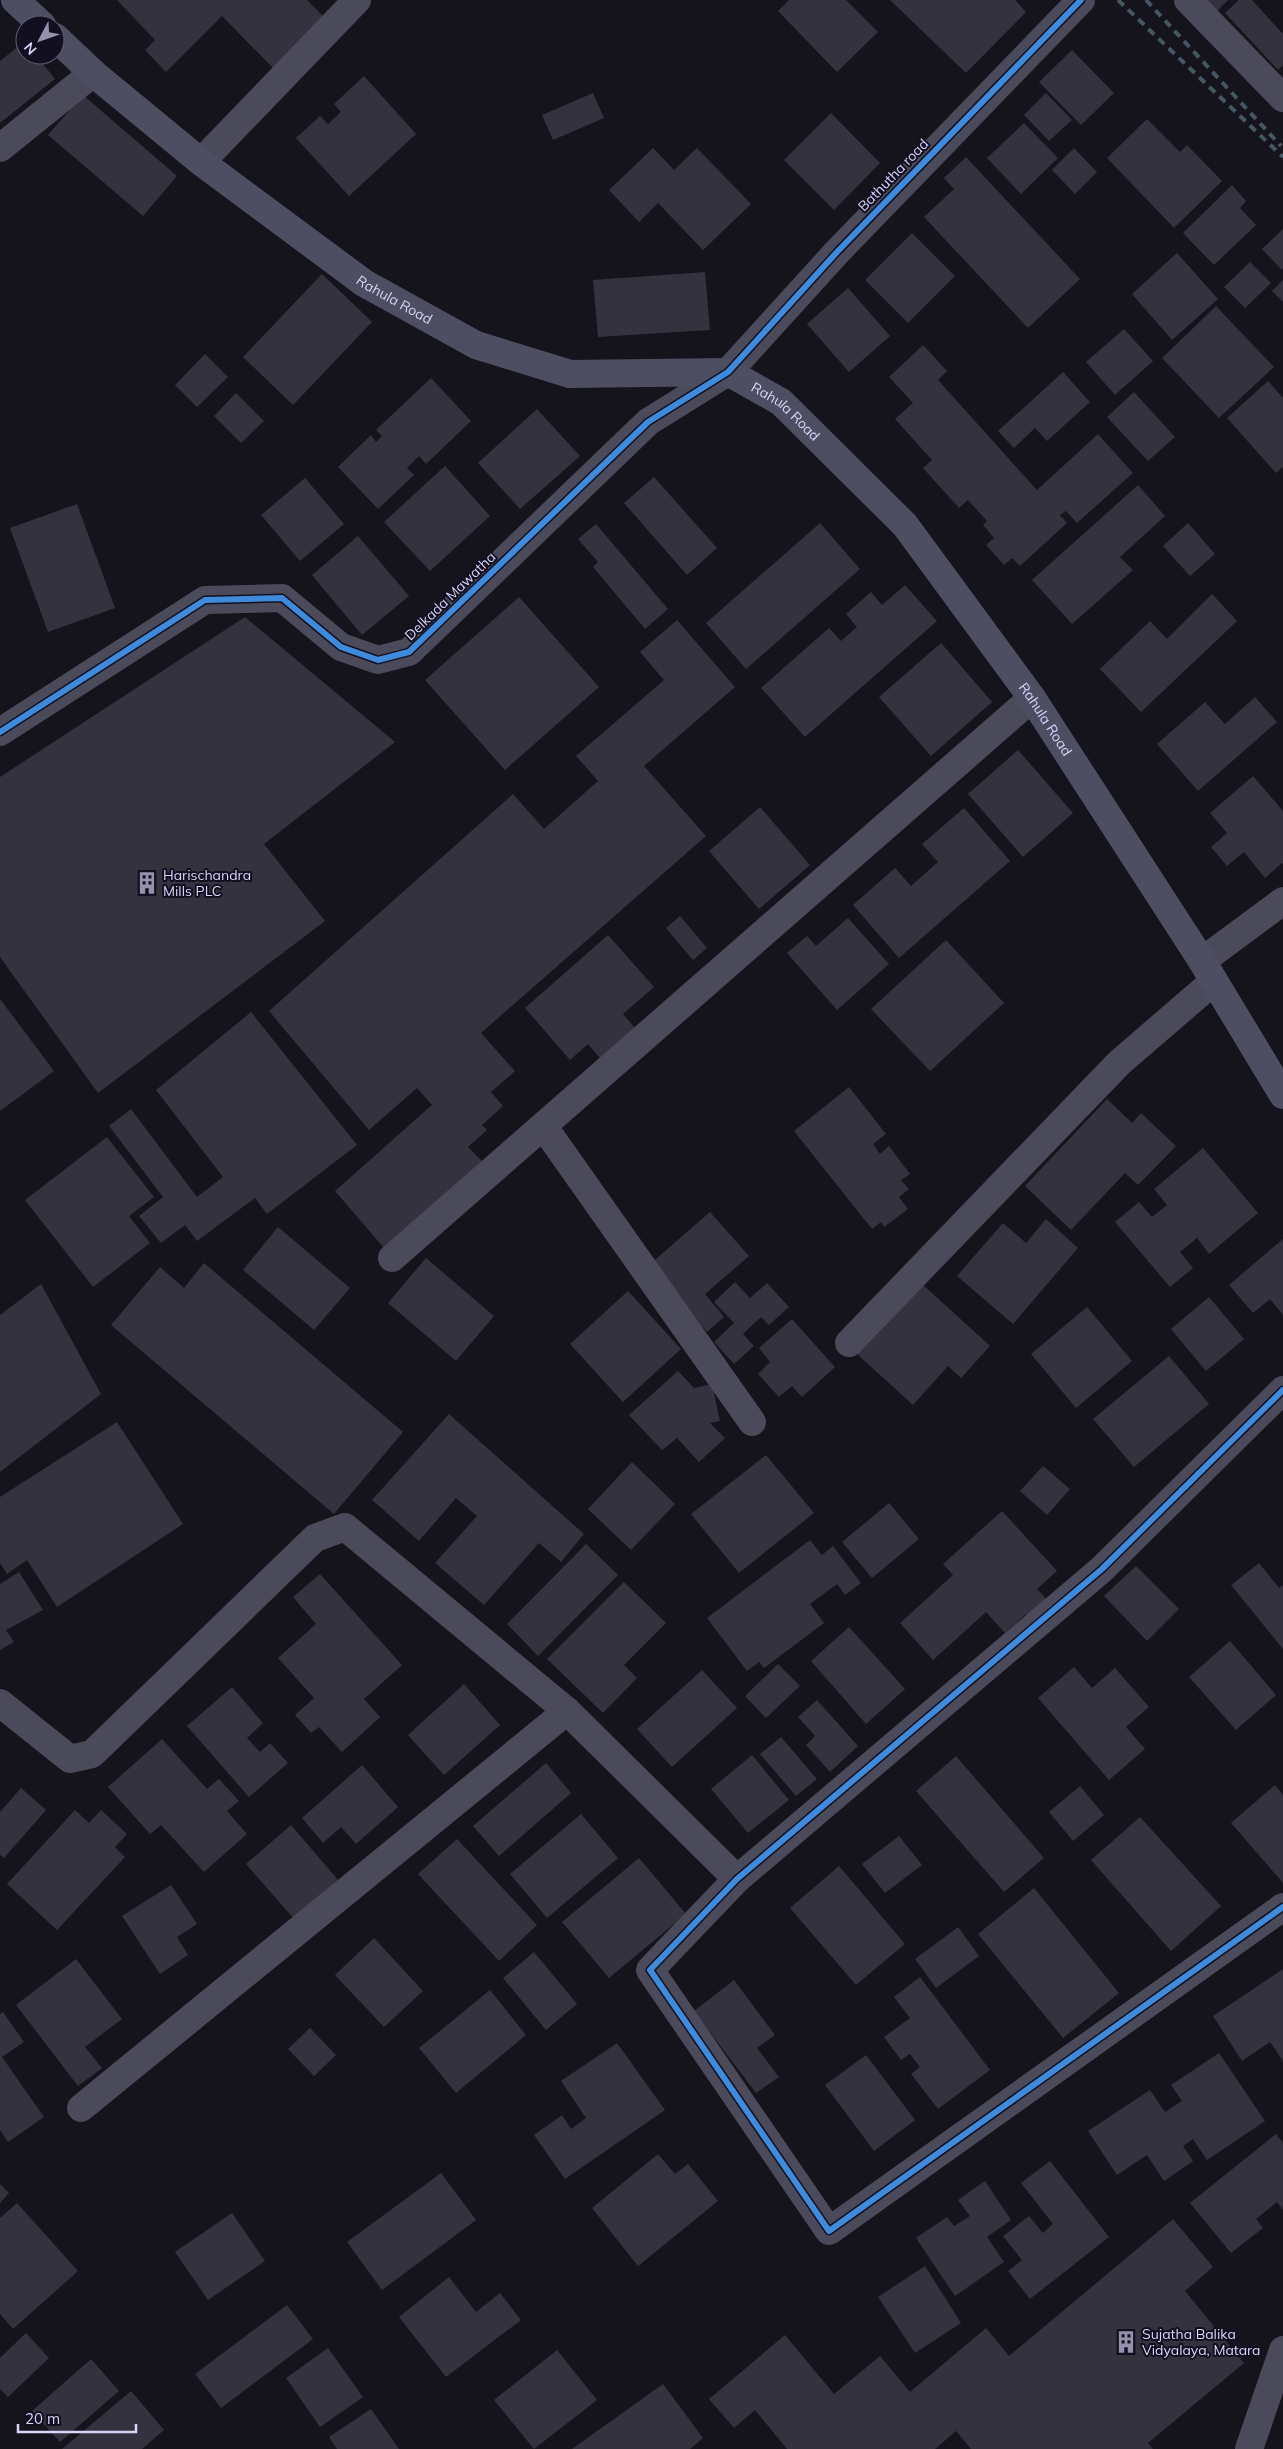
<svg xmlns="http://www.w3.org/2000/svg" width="1283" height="2449" font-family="Mulish,sans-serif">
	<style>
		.building { fill: #33323e }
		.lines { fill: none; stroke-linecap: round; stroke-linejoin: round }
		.minor { stroke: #4b4a5b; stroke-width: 28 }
		.tertiary { stroke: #4b4a5b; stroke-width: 28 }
		.secondary { stroke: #4d4e62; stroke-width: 28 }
		.rail { stroke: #455762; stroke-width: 4; stroke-dasharray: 8 6; stroke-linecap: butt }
		.cycleway-casing { stroke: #121020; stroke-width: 9 }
		.cycleway { stroke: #408adc; stroke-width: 6 }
		.labels { text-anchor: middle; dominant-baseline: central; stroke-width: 4; stroke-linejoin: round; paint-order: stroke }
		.street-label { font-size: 14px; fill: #d7d5f9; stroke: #121020 }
		.poi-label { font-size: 14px; fill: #d7d5f9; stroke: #121020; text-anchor: start }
	</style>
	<rect width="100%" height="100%" fill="#15141c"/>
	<g class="building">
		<path d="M 117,0 L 307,0 L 325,18 L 274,69 L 222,16 L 166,72 L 145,50 L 155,40 Z"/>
		<path d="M 789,0 L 846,0 L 878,32 L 837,72 L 778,11 Z"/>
		<path d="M 890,0 L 1015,0 L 1026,12 L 966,73 Z"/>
		<path d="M 1205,0 L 1228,0 L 1216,12 Z"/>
		<path d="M 1239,0 L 1252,0 L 1283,34 L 1283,65 L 1278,70 L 1225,13 Z"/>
		<path d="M 25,41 L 25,55 L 36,55 L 55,79 L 0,123 L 0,61 Z"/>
		<path d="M 1072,50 L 1114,93 L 1081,125 L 1039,82 Z"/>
		<path d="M 364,76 L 416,134 L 349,196 L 296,138 L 320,116 L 328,124 L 341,112 L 334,104 Z"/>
		<path d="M 593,93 L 604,118 L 553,140 L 542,115 Z"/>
		<path d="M 1046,93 L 1072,120 L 1049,141 L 1024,115 Z"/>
		<path d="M 83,95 L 177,176 L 143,216 L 48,135 Z"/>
		<path d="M 831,113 L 880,163 L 834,210 L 784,160 Z"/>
		<path d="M 1147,119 L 1180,152 L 1187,145 L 1222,181 L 1174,228 L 1107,158 Z"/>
		<path d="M 1024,123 L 1058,158 L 1021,194 L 987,158 Z"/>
		<path d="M 653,148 L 674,170 L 697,148 L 751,204 L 703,250 L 658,203 L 639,222 L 609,190 Z"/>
		<path d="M 1074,148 L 1097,172 L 1075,194 L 1052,170 Z"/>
		<path d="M 966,157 L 1080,279 L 1028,328 L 924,217 L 954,189 L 944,178 Z"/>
		<path d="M 1232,185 L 1246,201 L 1240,208 L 1256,225 L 1214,265 L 1183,233 Z"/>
		<path d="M 1283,229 L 1283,268 L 1282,270 L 1262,249 Z"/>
		<path d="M 912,233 L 955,276 L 908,323 L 865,280 Z"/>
		<path d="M 1177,253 L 1218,299 L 1172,340 L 1132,294 Z"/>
		<path d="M 1250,262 L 1271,283 L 1245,308 L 1224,287 Z"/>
		<path d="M 705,272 L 710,330 L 598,337 L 593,280 Z"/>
		<path d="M 322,274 L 372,322 L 293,405 L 243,357 Z"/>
		<path d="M 1283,280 L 1283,302 L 1272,291 Z"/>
		<path d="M 848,288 L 890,336 L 849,372 L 807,324 Z"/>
		<path d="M 1216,306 L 1274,367 L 1219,418 L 1162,358 Z"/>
		<path d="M 1124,329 L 1153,361 L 1115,395 L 1086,362 Z"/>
		<path d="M 923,345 L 947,371 L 938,380 L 1037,490 L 1098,434 L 1133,473 L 1077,523 L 1066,511 L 1060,515 L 1067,523 L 1020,566 L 1012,558 L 1004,565 L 986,545 L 994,538 L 983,525 L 987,521 L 968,500 L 959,508 L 923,468 L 932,460 L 895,419 L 913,403 L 889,377 Z"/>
		<path d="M 205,354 L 228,377 L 197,407 L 175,385 Z"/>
		<path d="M 1063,372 L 1090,402 L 1047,441 L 1035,428 L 1014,448 L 998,431 Z"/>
		<path d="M 431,378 L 471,421 L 426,464 L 419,456 L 407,468 L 414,475 L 378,509 L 338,467 L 371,435 L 376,442 L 382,436 L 376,430 Z"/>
		<path d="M 1268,381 L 1283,398 L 1283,467 L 1276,473 L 1227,418 Z"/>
		<path d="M 1134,392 L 1175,437 L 1148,461 L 1107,417 Z"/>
		<path d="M 236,393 L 264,421 L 241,443 L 214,416 Z"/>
		<path d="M 537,409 L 580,456 L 520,509 L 478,463 Z"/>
		<path d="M 445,466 L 490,516 L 430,571 L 384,522 Z"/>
		<path d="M 654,477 L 717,548 L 687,575 L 624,503 Z"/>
		<path d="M 305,478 L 344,524 L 300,561 L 261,515 Z"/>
		<path d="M 1138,485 L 1165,516 L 1120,557 L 1133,570 L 1072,624 L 1032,580 Z"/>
		<path d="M 77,504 L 115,608 L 48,632 L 10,528 Z"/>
		<path d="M 820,523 L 860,569 L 746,669 L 706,623 Z"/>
		<path d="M 1188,523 L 1215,554 L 1190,576 L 1163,546 Z"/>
		<path d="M 596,524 L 668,609 L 645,629 L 593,567 L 598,562 L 578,539 Z"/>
		<path d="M 358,536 L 409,596 L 362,635 L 312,575 Z"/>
		<path d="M 905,585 L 937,621 L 805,737 L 761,688 L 829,628 L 841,641 L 857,627 L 846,614 L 871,592 L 882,605 Z"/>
		<path d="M 1212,594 L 1237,621 L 1141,712 L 1100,669 L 1150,621 L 1167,639 Z"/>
		<path d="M 519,597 L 599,687 L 505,770 L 425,680 Z"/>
		<path d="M 245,617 L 395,742 L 264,844 L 325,921 L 98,1093 L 0,957 L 0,777 Z"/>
		<path d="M 677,620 L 735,687 L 644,766 L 706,836 L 481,1033 L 515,1071 L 491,1092 L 503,1106 L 482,1125 L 487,1130 L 468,1147 L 483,1162 L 384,1248 L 335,1191 L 432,1105 L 417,1088 L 369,1130 L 269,1011 L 513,794 L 544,829 L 598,781 L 576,756 L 664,680 L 640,652 Z"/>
		<path d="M 941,643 L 992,702 L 931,756 L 879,697 Z"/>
		<path d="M 1255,697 L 1277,722 L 1198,791 L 1157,744 L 1205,702 L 1225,724 Z"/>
		<path d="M 1018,750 L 1073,813 L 1023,857 L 968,794 Z"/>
		<path d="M 1253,776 L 1283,811 L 1283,864 L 1282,863 L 1265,878 L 1244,852 L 1227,866 L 1211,847 L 1227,833 L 1210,813 Z"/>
		<path d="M 760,807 L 810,865 L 759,909 L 709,851 Z"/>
		<path d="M 964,808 L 1010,861 L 899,958 L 853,905 L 895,868 L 911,886 L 938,862 L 922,844 Z"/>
		<path d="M 680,916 L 707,948 L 693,960 L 666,928 Z"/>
		<path d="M 848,918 L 889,964 L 837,1010 L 787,953 L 807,936 L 816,946 Z"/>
		<path d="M 608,935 L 654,987 L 623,1014 L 636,1029 L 601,1059 L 588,1044 L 570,1060 L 525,1008 Z"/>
		<path d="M 946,940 L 1004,1003 L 930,1071 L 871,1009 Z"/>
		<path d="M 0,999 L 54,1071 L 0,1111 Z"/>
		<path d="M 251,1012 L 357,1145 L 267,1214 L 255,1198 L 197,1241 L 185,1225 L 161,1243 L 139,1216 L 163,1197 L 109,1126 L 131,1109 L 197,1197 L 223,1177 L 156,1090 Z"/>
		<path d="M 849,1087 L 886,1134 L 873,1144 L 880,1154 L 889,1146 L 910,1174 L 901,1180 L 909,1189 L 899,1197 L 908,1209 L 884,1227 L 881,1222 L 872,1229 L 794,1131 Z"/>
		<path d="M 1107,1099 L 1132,1123 L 1141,1113 L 1176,1146 L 1138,1185 L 1125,1173 L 1071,1230 L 1025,1186 Z"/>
		<path d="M 107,1137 L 154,1197 L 129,1216 L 150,1243 L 93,1287 L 25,1200 Z"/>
		<path d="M 1203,1148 L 1258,1213 L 1209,1254 L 1197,1238 L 1180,1252 L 1193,1268 L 1170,1287 L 1115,1222 L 1139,1202 L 1152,1217 L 1167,1205 L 1154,1189 Z"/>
		<path d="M 710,1212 L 749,1256 L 705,1294 L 724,1317 L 707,1332 L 649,1265 Z"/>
		<path d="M 1046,1219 L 1078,1248 L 1013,1324 L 957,1276 L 1003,1223 L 1026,1243 Z"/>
		<path d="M 278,1227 L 350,1288 L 314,1330 L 243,1270 Z"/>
		<path d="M 1283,1239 L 1283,1315 L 1270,1299 L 1253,1313 L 1229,1285 Z"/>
		<path d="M 426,1258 L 494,1316 L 456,1361 L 388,1303 Z"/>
		<path d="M 204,1263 L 403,1432 L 334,1514 L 111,1325 L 160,1267 L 184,1288 Z"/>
		<path d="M 735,1282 L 750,1298 L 767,1283 L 789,1307 L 769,1325 L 761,1317 L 743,1334 L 754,1346 L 734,1364 L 714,1342 L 734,1323 L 714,1302 Z"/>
		<path d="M 921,1283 L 990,1346 L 961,1378 L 948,1366 L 913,1405 L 857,1354 Z"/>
		<path d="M 41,1284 L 101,1394 L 0,1472 L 0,1315 Z"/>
		<path d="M 628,1291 L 681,1349 L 623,1402 L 570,1344 Z"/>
		<path d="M 1209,1297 L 1244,1339 L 1206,1371 L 1171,1329 Z"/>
		<path d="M 1087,1307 L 1132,1361 L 1076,1408 L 1031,1354 Z"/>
		<path d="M 792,1319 L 835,1367 L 802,1397 L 792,1386 L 779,1397 L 758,1374 L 770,1362 L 759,1348 Z"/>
		<path d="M 1169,1356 L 1209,1404 L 1134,1467 L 1093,1419 Z"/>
		<path d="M 678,1371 L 694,1388 L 712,1384 L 720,1421 L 710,1423 L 725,1438 L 699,1462 L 677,1438 L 662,1450 L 629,1415 Z"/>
		<path d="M 449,1414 L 584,1534 L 561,1562 L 539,1543 L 484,1605 L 435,1563 L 477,1516 L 456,1498 L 419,1541 L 372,1500 Z"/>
		<path d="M 117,1422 L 183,1524 L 57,1607 L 27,1560 L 7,1574 L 0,1563 L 0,1497 Z"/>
		<path d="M 766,1455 L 814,1513 L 739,1573 L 691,1514 Z"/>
		<path d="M 632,1462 L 675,1504 L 631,1550 L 588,1509 Z"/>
		<path d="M 1043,1466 L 1070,1489 L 1047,1515 L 1020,1491 Z"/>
		<path d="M 889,1503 L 919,1539 L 872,1578 L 842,1542 Z"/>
		<path d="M 1002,1511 L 1057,1571 L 1037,1589 L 1051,1604 L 1032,1621 L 1026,1614 L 1005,1633 L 986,1612 L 933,1660 L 900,1623 L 953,1575 L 943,1564 Z"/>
		<path d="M 810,1540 L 822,1555 L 833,1546 L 861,1583 L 845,1595 L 837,1584 L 810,1604 L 824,1623 L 764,1668 L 759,1662 L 747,1671 L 707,1618 Z"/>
		<path d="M 586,1544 L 618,1575 L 538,1656 L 507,1624 Z"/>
		<path d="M 1259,1563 L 1279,1588 L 1283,1585 L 1283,1649 L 1231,1585 Z"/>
		<path d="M 1136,1566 L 1179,1609 L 1147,1641 L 1104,1596 Z"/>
		<path d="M 19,1572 L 43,1610 L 6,1630 L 14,1642 L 0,1650 L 0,1584 Z"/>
		<path d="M 320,1574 L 402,1665 L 364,1699 L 380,1717 L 342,1752 L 319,1727 L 311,1733 L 295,1715 L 314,1698 L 278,1658 L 316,1624 L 293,1597 Z"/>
		<path d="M 624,1582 L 666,1623 L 624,1665 L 637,1678 L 603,1713 L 547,1659 Z"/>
		<path d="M 849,1627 L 905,1689 L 866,1724 L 811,1661 Z"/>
		<path d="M 1230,1641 L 1276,1695 L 1236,1730 L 1189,1677 Z"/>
		<path d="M 778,1664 L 800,1686 L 766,1718 L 745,1696 Z"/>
		<path d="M 1074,1667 L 1092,1688 L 1115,1668 L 1149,1707 L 1126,1727 L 1145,1749 L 1109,1780 L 1038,1698 Z"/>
		<path d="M 702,1670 L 737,1708 L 672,1767 L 637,1729 Z"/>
		<path d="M 464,1684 L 500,1725 L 444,1775 L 408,1735 Z"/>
		<path d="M 232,1687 L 263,1723 L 247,1738 L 260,1752 L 270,1743 L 288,1763 L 249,1797 L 187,1726 Z"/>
		<path d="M 817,1700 L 858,1746 L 830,1772 L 806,1745 L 815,1736 L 798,1717 Z"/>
		<path d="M 781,1737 L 817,1779 L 796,1796 L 760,1754 Z"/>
		<path d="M 162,1739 L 207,1789 L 219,1779 L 239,1801 L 227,1811 L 247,1834 L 204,1872 L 161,1825 L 150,1834 L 108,1787 Z"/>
		<path d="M 752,1755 L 789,1800 L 748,1833 L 711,1789 Z"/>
		<path d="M 956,1756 L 1044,1858 L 1004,1892 L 916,1791 Z"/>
		<path d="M 546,1763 L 571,1793 L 499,1856 L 473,1826 Z"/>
		<path d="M 362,1765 L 398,1807 L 356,1844 L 341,1827 L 323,1843 L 302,1818 Z"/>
		<path d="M 1275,1785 L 1283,1795 L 1283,1883 L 1231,1823 Z"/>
		<path d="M 1080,1786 L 1104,1815 L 1073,1841 L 1049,1812 Z"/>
		<path d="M 21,1788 L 46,1810 L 4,1858 L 0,1855 L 0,1812 Z"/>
		<path d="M 75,1810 L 89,1823 L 101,1810 L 127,1834 L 115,1847 L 125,1857 L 57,1930 L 7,1884 Z"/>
		<path d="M 581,1814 L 618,1858 L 547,1918 L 510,1874 Z"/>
		<path d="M 1140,1817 L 1221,1906 L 1171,1951 L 1091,1860 Z"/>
		<path d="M 291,1825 L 339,1881 L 295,1920 L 246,1864 Z"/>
		<path d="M 899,1836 L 922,1865 L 885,1893 L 862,1864 Z"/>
		<path d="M 457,1839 L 537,1925 L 499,1961 L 418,1874 Z"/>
		<path d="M 639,1858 L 686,1914 L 609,1978 L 562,1922 Z"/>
		<path d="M 839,1866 L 905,1944 L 856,1985 L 790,1908 Z"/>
		<path d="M 171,1885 L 197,1924 L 177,1937 L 188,1955 L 160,1974 L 122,1916 Z"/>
		<path d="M 1034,1888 L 1119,1993 L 1063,2038 L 978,1934 Z"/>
		<path d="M 958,1927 L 979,1956 L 936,1988 L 915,1959 Z"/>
		<path d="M 374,1938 L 423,1991 L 384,2027 L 335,1975 Z"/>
		<path d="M 534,1952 L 577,2004 L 546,2030 L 503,1978 Z"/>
		<path d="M 76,1959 L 122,2019 L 85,2047 L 102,2068 L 78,2086 L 16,2005 Z"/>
		<path d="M 1283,1969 L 1283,2061 L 1270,2042 L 1242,2061 L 1213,2016 Z"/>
		<path d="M 920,1977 L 990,2070 L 938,2109 L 911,2074 L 920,2067 L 910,2054 L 901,2060 L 884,2037 L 910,2018 L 894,1997 Z"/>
		<path d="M 734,1980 L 775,2035 L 757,2048 L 779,2077 L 756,2093 L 694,2011 Z"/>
		<path d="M 490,1990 L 526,2035 L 456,2093 L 419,2048 Z"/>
		<path d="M 3,2012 L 24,2042 L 2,2057 L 44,2117 L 8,2142 L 0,2130 L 0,2014 Z"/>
		<path d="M 310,2028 L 336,2055 L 314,2076 L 288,2049 Z"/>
		<path d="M 617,2043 L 665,2110 L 565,2179 L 534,2135 L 562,2115 L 571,2129 L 586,2118 L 561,2081 Z"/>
		<path d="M 1219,2053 L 1265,2121 L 1207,2160 L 1193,2139 L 1183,2146 L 1193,2161 L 1164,2181 L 1147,2155 L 1117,2175 L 1088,2131 L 1150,2090 L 1165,2112 L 1182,2101 L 1171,2085 Z"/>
		<path d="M 866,2055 L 915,2120 L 874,2151 L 825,2085 Z"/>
		<path d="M 1276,2134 L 1283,2143 L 1283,2210 L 1277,2202 L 1256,2219 L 1263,2228 L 1231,2253 L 1190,2203 Z"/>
		<path d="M 658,2154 L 675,2174 L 688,2164 L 718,2201 L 638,2266 L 592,2208 Z"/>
		<path d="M 1050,2161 L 1109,2237 L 1030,2299 L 1008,2271 L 1022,2260 L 1003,2236 L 1029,2216 L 1043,2233 L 1053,2224 L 1021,2183 Z"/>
		<path d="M 441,2173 L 476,2220 L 382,2290 L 347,2242 Z"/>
		<path d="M 985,2181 L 1011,2220 L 987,2237 L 1004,2262 L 955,2296 L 916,2238 L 947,2217 L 954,2226 L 970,2216 L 958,2200 Z"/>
		<path d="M 0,2184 L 9,2193 L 0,2203 Z"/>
		<path d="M 17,2203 L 78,2271 L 13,2329 L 0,2314 L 0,2218 Z"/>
		<path d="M 232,2213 L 265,2261 L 208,2300 L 175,2252 Z"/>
		<path d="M 1173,2219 L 1213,2267 L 1185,2291 L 1244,2363 L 1148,2443 L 1153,2449 L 971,2449 L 956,2431 L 935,2449 L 787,2449 L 755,2410 L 734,2428 L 709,2399 L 785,2335 L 834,2394 L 880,2356 L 910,2392 L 986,2328 L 1009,2356 Z"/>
		<path d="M 925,2266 L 961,2323 L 915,2353 L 878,2297 Z"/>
		<path d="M 449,2277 L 476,2312 L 500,2293 L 521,2320 L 446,2377 L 399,2317 Z"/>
		<path d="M 287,2305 L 313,2339 L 221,2408 L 195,2374 Z"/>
		<path d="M 26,2333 L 49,2358 L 8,2397 L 0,2389 L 0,2358 Z"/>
		<path d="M 328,2348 L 363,2397 L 320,2427 L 286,2378 Z"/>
		<path d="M 557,2350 L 597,2400 L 534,2449 L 494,2400 Z"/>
		<path d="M 91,2359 L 119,2391 L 60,2442 L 32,2411 Z"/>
		<path d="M 663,2384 L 703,2438 L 690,2449 L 572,2449 Z"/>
		<path d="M 131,2391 L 164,2430 L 142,2449 L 62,2449 Z"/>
		<path d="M 371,2409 L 399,2449 L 337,2449 L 329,2437 Z"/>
	</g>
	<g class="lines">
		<g class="minor">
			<path d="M 1188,0 L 1283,98"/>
			<path d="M 0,148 L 93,73"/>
			<path d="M 201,162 L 357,0"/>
			<path d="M 0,732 L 205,600 L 282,598 L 341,647 L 378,660 L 409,652 L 648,422 L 728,372"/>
			<path d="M 1202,961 L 1283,901"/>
			<path d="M 544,1127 L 752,1422"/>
			<path d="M 392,1258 L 1032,698"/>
			<path d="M 849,1343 L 1119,1063 L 1214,981"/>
			<path d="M 1283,1390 L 1102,1569 L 737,1879 L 650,1970 L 829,2231 L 1283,1907"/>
			<path d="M 0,1703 L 70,1759 L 92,1754 L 315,1538 L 345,1527 L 567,1711 L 737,1879"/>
			<path d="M 81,2108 L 567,1711"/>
			<path d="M 1249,2449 L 1283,2350"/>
		</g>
		<path class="tertiary" d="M 728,372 L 837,252 L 1081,0"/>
		<g class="secondary">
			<path d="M 15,0 L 42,25"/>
			<path id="s1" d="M 55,37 L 93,73 L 201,162 L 364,283 L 476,345 L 570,374 L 728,372 L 781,402 L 905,525 L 1032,698 L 1202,961 L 1283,1095"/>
		</g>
		<g class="rail">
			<path d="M 1118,0 L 1283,157"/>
			<path d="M 1146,0 L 1281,146"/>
		</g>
		<defs>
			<g id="cycleway">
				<path d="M 0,732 L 205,600 L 282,598 L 341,647 L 378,660 L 409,652 L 648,422 L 728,372 L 837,252 L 1081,0"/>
				<path d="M 1283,1390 L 1102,1569 L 737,1879 L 650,1970 L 829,2231 L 1283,1907"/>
			</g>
		</defs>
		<use href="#cycleway" class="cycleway-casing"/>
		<use href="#cycleway" class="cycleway"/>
	</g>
	<defs>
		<symbol id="building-bare" viewBox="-9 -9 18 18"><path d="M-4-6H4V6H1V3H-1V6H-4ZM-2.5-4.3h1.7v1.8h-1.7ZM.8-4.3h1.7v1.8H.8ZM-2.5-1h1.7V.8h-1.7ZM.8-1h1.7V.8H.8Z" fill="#9391ac" stroke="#121020" stroke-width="2.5" paint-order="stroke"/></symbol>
	</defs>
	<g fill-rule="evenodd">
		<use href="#building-bare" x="131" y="867" width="32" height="32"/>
		<use href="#building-bare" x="1110" y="2326" width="32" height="32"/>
	</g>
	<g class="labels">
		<g class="street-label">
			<text transform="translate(893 175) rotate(-46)">Bathutha road</text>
			<text stroke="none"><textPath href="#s1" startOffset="430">Rahula Road</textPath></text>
			<text stroke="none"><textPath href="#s1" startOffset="850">Rahula Road</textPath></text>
			<text transform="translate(450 596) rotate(-44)">Delkada Mawatha</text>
			<text stroke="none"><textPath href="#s1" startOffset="1255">Rahula Road</textPath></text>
		</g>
		<g class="poi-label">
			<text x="163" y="875">Harischandra<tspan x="163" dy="16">Mills PLC</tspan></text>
			<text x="1142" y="2334">Sujatha Balika<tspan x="1142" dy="16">Vidyalaya, Matara</tspan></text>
		</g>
	</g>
	<g transform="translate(40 40) rotate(229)"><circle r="24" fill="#121020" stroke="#615f77"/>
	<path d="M0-4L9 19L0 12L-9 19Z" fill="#9391ac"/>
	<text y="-8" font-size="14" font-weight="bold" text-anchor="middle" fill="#d7d5f9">N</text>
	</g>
	<path d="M18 2424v8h118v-8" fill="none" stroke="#d7d5f9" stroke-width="2.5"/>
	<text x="25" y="2424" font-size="15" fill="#d7d5f9" stroke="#121020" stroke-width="4" paint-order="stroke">20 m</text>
</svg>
